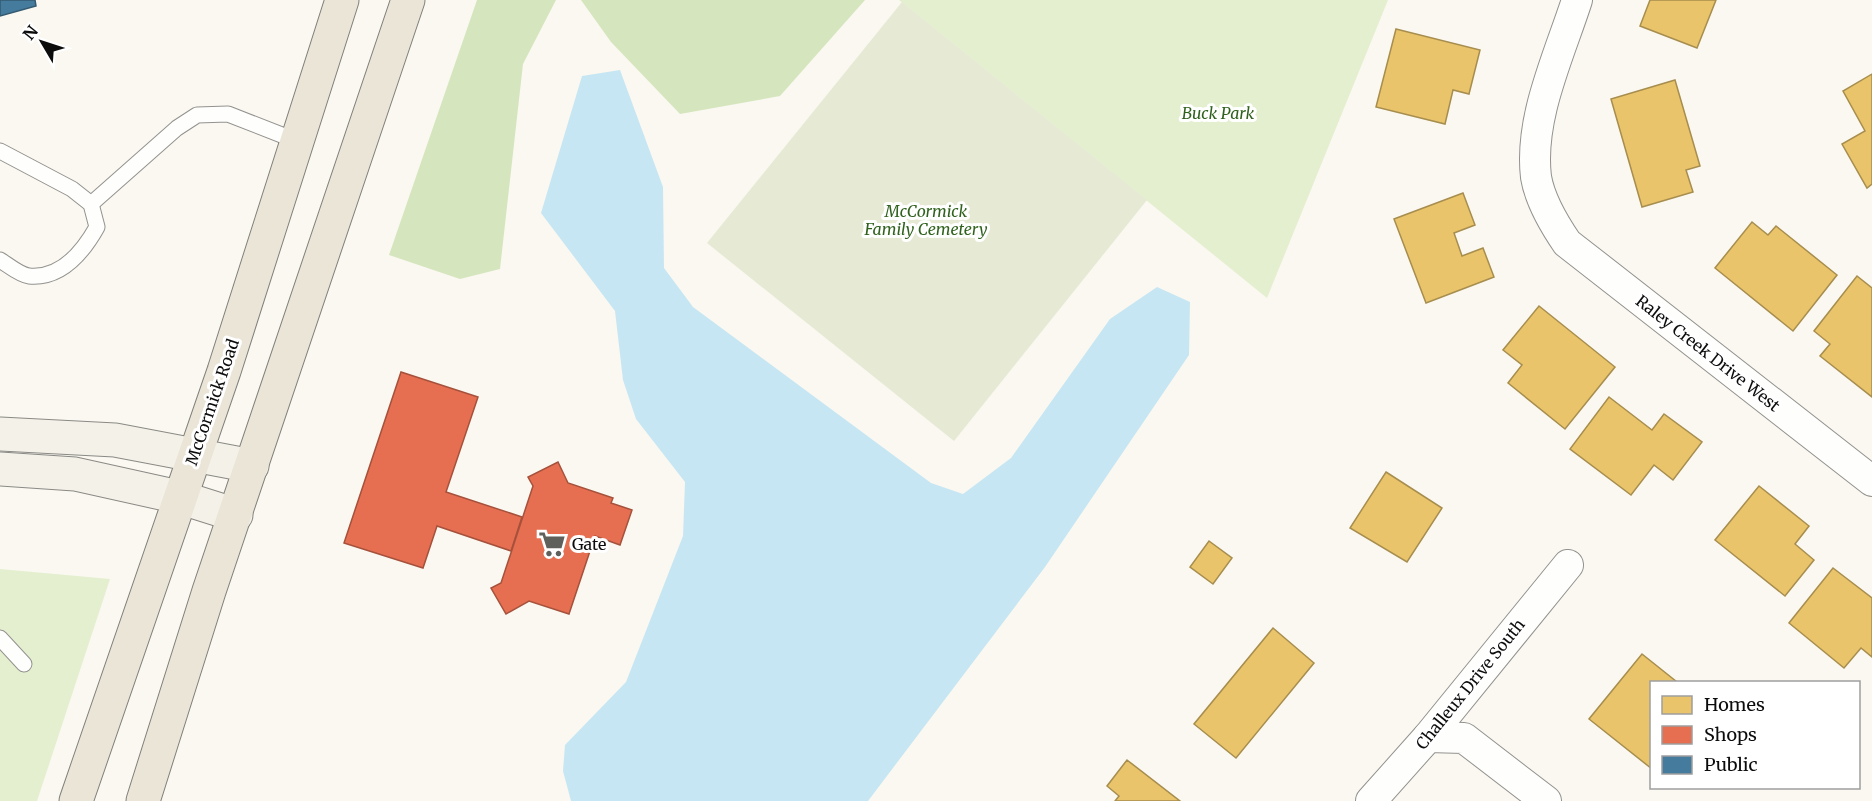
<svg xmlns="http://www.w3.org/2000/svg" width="1872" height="801" font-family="Merriweather,serif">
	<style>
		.green { fill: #e4efd0 }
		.forest { fill: #d5e6be }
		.cemetery { fill: #e6ead4 }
		.water { fill: #c7e6f3 }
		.homes { fill: #e9c46a; stroke: #a78d4e; stroke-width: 1.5 }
		.shops { fill: #e76f51; stroke: #a5513c; stroke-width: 1.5 }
		.public { fill: #457b9d; stroke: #345a72; stroke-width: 1.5 }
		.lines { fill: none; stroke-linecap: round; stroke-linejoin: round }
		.lane-casing { stroke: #93928f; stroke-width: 17 }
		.street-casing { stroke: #93928f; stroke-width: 32 }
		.secondary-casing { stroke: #8a8985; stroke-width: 35 }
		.primary-casing { stroke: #80807c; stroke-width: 35 }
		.lane { stroke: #fefefd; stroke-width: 15 }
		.street { stroke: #fefefd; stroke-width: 30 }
		.secondary { stroke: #f4f2e8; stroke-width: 33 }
		.primary { stroke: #ebe5d8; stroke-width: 33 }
		.labels { text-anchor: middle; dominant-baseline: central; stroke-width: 6; stroke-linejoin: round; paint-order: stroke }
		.park-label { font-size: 16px; font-style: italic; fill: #30621e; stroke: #fff }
		.street-label { font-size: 16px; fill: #0c0c0c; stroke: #fff }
		.poi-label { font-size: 16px; fill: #0c0c0c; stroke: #fff; text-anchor: start }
	</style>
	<rect width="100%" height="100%" fill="#faf8f0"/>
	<g class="green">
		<path d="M 899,0 L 1388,0 L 1267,298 Z"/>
		<path d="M 0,569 L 110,579 L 37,801 L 0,801 Z"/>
	</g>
	<g class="forest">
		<path d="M 477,0 L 556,0 L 523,64 L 500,269 L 460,279 L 389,255 Z"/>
		<path d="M 581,0 L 865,0 L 780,96 L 680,114 L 611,42 Z"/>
	</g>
	<path class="cemetery" d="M 902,2 L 1147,200 L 954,441 L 707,243 Z"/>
	<path class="water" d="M 620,70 L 663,187 L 664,268 L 693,307 L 931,483 L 963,494 L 1011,458 L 1110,319 L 1157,287 L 1190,302 L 1189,355 L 1045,567 L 868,801 L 571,801 L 563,771 L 565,745 L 626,682 L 683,536 L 685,482 L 636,419 L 623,380 L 615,311 L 541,213 L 582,76 Z"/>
	<g class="homes">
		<path d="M 1650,0 L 1716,0 L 1697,48 L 1640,26 Z"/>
		<path d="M 1396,29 L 1480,50 L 1469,94 L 1453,90 L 1445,124 L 1376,107 Z"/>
		<path d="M 1872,74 L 1872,184 L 1867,188 L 1842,144 L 1865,131 L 1843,91 Z"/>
		<path d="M 1675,80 L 1700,166 L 1686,170 L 1693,192 L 1642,207 L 1611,99 Z"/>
		<path d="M 1463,193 L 1475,225 L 1454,233 L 1462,256 L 1483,248 L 1494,277 L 1426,303 L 1394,219 Z"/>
		<path d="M 1752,222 L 1768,235 L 1776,226 L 1837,275 L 1793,331 L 1715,268 Z"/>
		<path d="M 1857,276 L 1872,288 L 1872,397 L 1820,356 L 1830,344 L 1814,331 Z"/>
		<path d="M 1539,306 L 1615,367 L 1565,429 L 1508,383 L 1522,365 L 1503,350 Z"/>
		<path d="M 1609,397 L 1652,430 L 1664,414 L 1702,442 L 1673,480 L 1654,465 L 1631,495 L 1570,449 Z"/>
		<path d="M 1386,472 L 1442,508 L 1407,562 L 1350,528 Z"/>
		<path d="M 1759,486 L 1809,526 L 1795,544 L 1814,560 L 1785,596 L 1715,540 Z"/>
		<path d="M 1209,541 L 1232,558 L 1213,584 L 1190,567 Z"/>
		<path d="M 1833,568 L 1872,598 L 1872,657 L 1861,648 L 1844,668 L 1789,623 Z"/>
		<path d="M 1273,628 L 1314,663 L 1236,758 L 1194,724 Z"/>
		<path d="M 1642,654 L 1677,682 L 1652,682 L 1652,769 L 1589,719 Z"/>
		<path d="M 1127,760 L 1180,801 L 1115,801 L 1119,796 L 1107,786 Z"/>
	</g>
	<g class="shops">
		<path d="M 401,372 L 478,397 L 446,492 L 522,517 L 511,551 L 437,526 L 423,568 L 344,543 Z"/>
		<path d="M 558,462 L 568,483 L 613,498 L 611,503 L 632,510 L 620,545 L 595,536 L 569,614 L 529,601 L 506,614 L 491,588 L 501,583 L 533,486 L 528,477 Z"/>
	</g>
	<path class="public" d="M 0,0 L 35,0 L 36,6 L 0,16 Z"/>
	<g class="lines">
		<defs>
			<g id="lane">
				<path d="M 0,151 L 72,189 L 91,204 L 97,227 C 83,252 61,279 29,276 C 20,275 8,265 0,260"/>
				<path d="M 91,204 L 177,128 L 197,115 L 228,114 L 297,141"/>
				<path d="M 0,638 L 24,664"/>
			</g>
			<g id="street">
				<path d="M 1577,0 C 1559,56 1529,118 1536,177 C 1540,201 1554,224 1567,243 L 1872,481"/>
				<path d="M 1428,737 L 1464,738 L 1546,801"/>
				<path d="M 1371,801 L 1428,737 L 1568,565"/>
			</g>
			<g id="secondary">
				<path d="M 0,434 L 115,440 L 252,466"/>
				<path d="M 0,469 L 75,474 L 179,497 L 236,515"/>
			</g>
			<g id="primary">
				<path d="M 76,801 L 224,371 L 342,0"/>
				<path d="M 143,801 L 209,591 L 408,0"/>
			</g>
		</defs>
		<use href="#lane" class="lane-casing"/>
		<use href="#street" class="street-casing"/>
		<use href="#secondary" class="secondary-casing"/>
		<use href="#primary" class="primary-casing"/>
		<use href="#lane" class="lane"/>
		<use href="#street" class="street"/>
		<use href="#secondary" class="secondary"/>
		<use href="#primary" class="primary"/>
	</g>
	<defs>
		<symbol id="supermarket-bare" viewBox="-9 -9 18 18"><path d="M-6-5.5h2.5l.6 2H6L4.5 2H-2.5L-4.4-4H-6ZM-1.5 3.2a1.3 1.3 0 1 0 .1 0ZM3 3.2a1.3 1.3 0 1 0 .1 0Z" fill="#5f5f5c" stroke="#fff" stroke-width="2.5" paint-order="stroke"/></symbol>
	</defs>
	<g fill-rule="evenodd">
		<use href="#supermarket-bare" x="533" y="525" width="38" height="38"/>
	</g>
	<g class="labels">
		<g class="park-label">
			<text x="1218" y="113">Buck Park</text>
			<text x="926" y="211">McCormick<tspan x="926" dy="18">Family Cemetery</tspan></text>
		</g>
		<g class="street-label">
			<text transform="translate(1708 353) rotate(38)">Raley Creek Drive West</text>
			<text transform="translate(212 402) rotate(-71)">McCormick Road</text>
			<text transform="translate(1470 684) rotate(-51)">Challeux Drive South</text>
		</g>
		<g class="poi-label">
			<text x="572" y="544">Gate</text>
		</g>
	</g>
	<rect x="1650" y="681" width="210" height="108" fill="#ffffff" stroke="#9e9e9e" stroke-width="1.5"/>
	<rect x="1662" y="696" width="30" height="18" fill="#e9c46a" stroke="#9e9e9e" stroke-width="1.5"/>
	<text x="1704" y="711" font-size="18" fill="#0c0c0c">Homes</text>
	<rect x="1662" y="726" width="30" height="18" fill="#e76f51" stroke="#9e9e9e" stroke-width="1.5"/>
	<text x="1704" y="741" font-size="18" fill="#0c0c0c">Shops</text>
	<rect x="1662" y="756" width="30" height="18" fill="#457b9d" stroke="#9e9e9e" stroke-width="1.5"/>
	<text x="1704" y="771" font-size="18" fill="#0c0c0c">Public</text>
	<g transform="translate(42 42) rotate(309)" stroke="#ffffff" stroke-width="4.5" paint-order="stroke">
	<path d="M0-4.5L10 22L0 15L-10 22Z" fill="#0c0c0c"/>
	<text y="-9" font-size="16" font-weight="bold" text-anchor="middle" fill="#0c0c0c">N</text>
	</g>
</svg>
